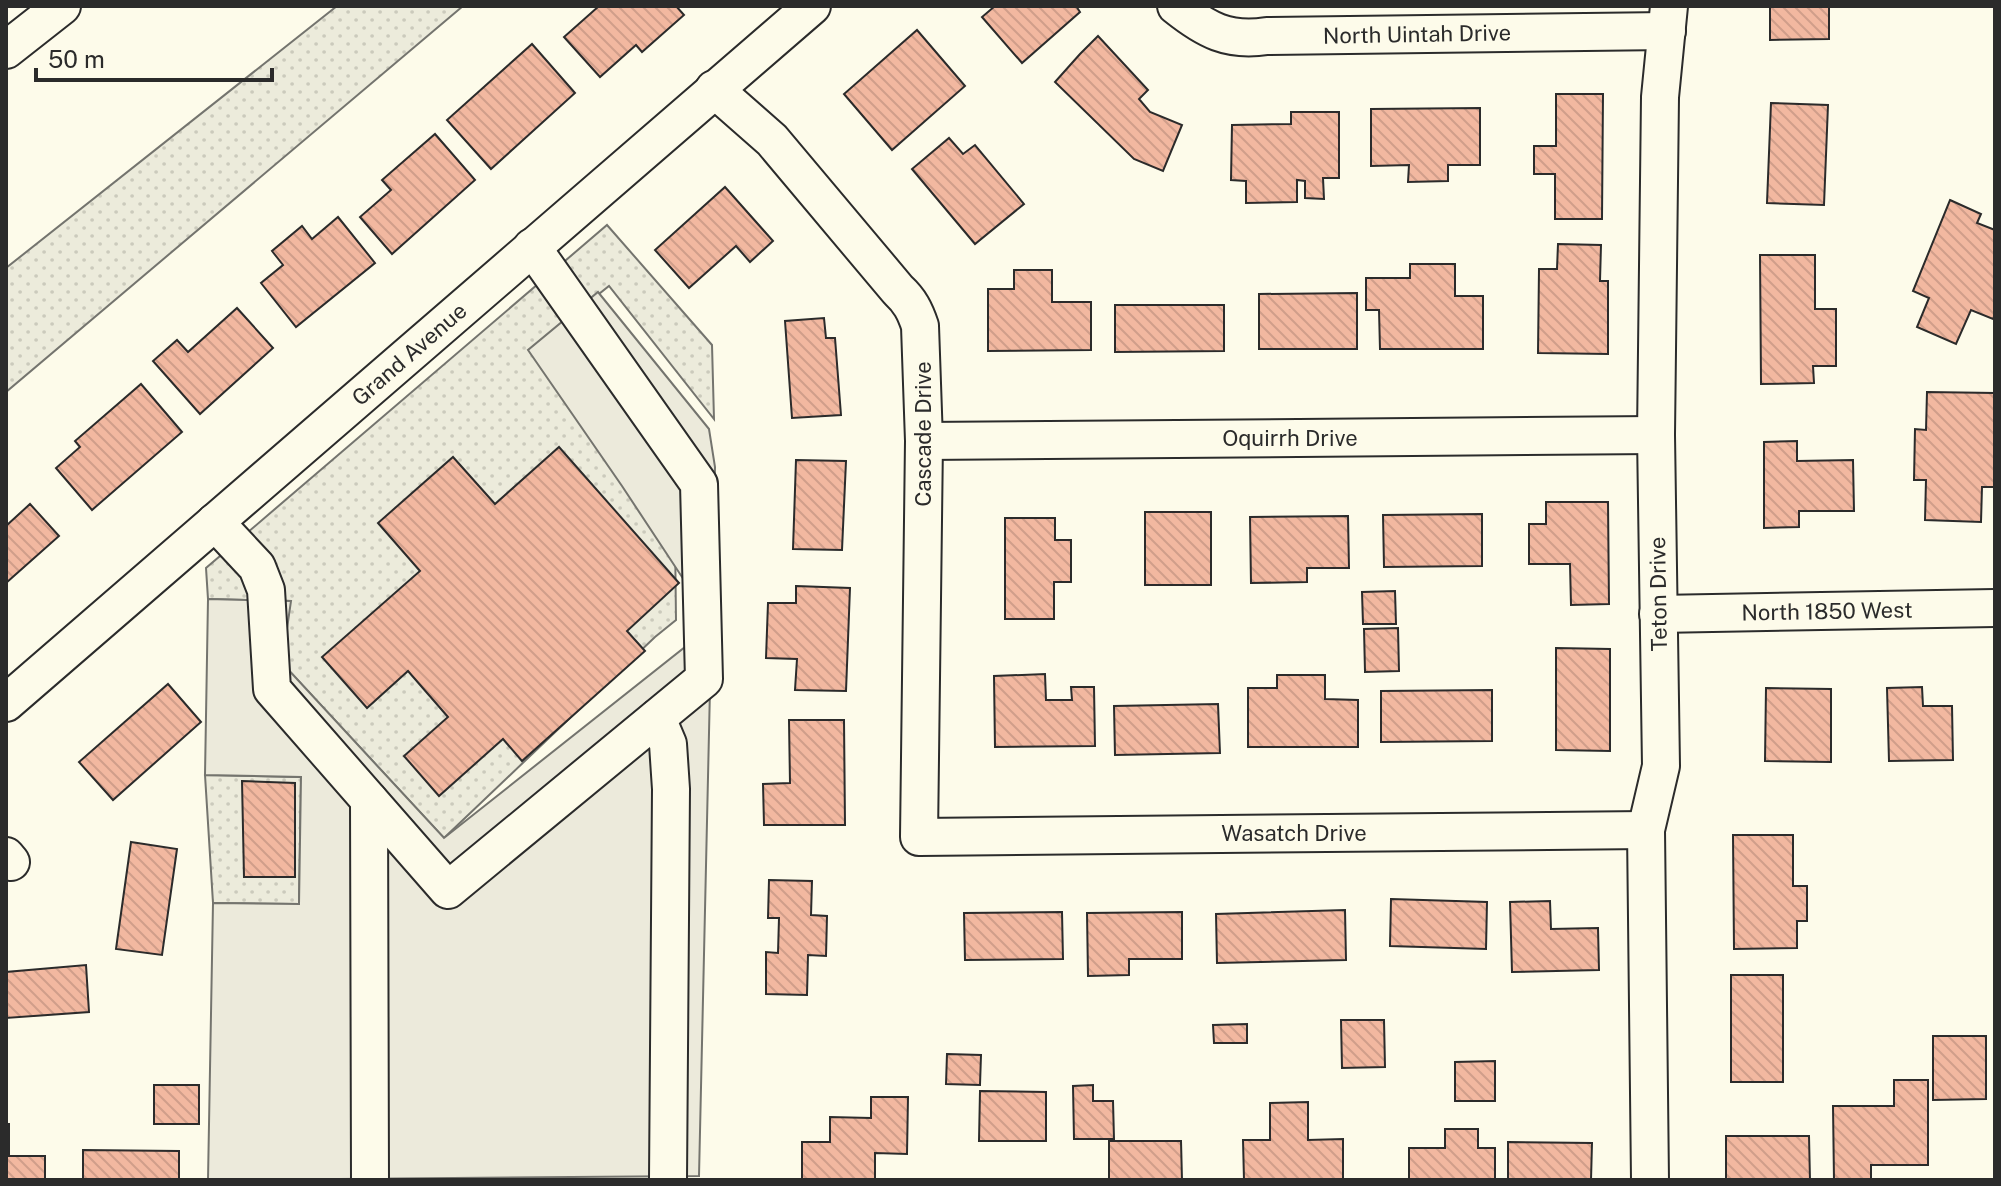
<svg xmlns="http://www.w3.org/2000/svg" width="2001" height="1186" font-family="'Public Sans',sans-serif">
	<style>
		.grass { fill: url(#grass-dots); stroke: #74746e; stroke-width: 2 }
		.parking { fill: #eceadb; stroke: #74746e; stroke-width: 2 }
		.building { fill: url(#building-back-hatch); stroke: #2b2b2b; stroke-width: 2 }
		.lines { fill: none; stroke-linecap: round; stroke-linejoin: round }
		.minor-casing { stroke: #2b2b2b; stroke-width: 40 }
		.minor { stroke: #fdfbea; stroke-width: 36 }
		.labels { text-anchor: middle; dominant-baseline: central; stroke-width: 6; stroke-linejoin: round; paint-order: stroke }
		.street-label { font-size: 22px; fill: #2b2b2b; stroke: #fdfbea }
	</style>
	<defs>
		<pattern id="grass-dots" width="8" height="8" patternUnits="userSpaceOnUse" patternTransform="scale(2)"><rect width="8" height="8" fill="#ecebdb"/><path d="M2 2h.1M6 6h.1" fill="none" stroke="#cbcabc" stroke-width="1.8" stroke-linecap="round"/></pattern>
		<pattern id="building-back-hatch" width="6" height="6" patternUnits="userSpaceOnUse" patternTransform="scale(2)"><rect width="6" height="6" fill="#f2b8a0"/><path d="M-1 5l2 2M0 0l6 6M5-1l2 2" fill="none" stroke="#d09e8a"/></pattern>
	</defs>
	<rect width="100%" height="100%" fill="#fdfbea"/>
	<g class="grass">
		<path d="M 337,6 L 463,6 L 6,392 L 6,268 Z"/>
		<path d="M 607,225 L 712,345 L 714,419 L 609,286 L 529,350 L 675,533 L 676,620 L 655,637 L 444,838 L 282,663 L 290,601 L 208,599 L 206,568 Z"/>
		<path d="M 205,775 L 301,777 L 299,904 L 213,903 Z"/>
	</g>
	<path class="parking" d="M 598,292 L 709,429 L 715,467 L 699,1176 L 208,1180 L 213,903 L 299,904 L 301,777 L 205,775 L 208,599 L 291,601 L 282,663 L 444,838 L 695,639 L 686,583 L 622,486 L 528,350 Z"/>
	<g class="building">
		<path d="M 599,6 L 676,6 L 684,15 L 642,52 L 636,45 L 600,77 L 564,37 Z"/>
		<path d="M 995,6 L 1076,6 L 1080,12 L 1022,63 L 982,17 Z"/>
		<path d="M 1770,6 L 1829,6 L 1829,39 L 1770,40 Z"/>
		<path d="M 917,30 L 965,86 L 892,150 L 844,94 Z"/>
		<path d="M 1098,36 L 1148,90 L 1139,99 L 1150,112 L 1182,125 L 1163,171 L 1134,159 L 1055,82 L 1080,54 Z"/>
		<path d="M 532,44 L 575,93 L 491,169 L 447,120 Z"/>
		<path d="M 1556,94 L 1603,94 L 1602,219 L 1555,219 L 1555,174 L 1534,174 L 1534,146 L 1556,146 Z"/>
		<path d="M 1771,103 L 1828,105 L 1824,205 L 1767,203 Z"/>
		<path d="M 1480,108 L 1480,165 L 1448,165 L 1448,181 L 1408,182 L 1409,165 L 1371,166 L 1371,109 Z"/>
		<path d="M 1291,112 L 1339,112 L 1339,178 L 1323,178 L 1324,199 L 1305,198 L 1305,181 L 1297,180 L 1297,202 L 1246,203 L 1246,181 L 1231,180 L 1232,125 L 1291,124 Z"/>
		<path d="M 435,134 L 475,180 L 392,254 L 360,217 L 391,190 L 382,180 Z"/>
		<path d="M 949,138 L 963,154 L 975,145 L 1024,204 L 975,244 L 912,169 Z"/>
		<path d="M 725,187 L 773,241 L 750,262 L 736,246 L 689,288 L 655,250 Z"/>
		<path d="M 1950,200 L 1981,214 L 1977,223 L 1995,230 L 1995,314 L 1993,319 L 1971,310 L 1956,344 L 1917,327 L 1929,298 L 1913,291 Z"/>
		<path d="M 338,217 L 375,263 L 296,327 L 261,283 L 283,265 L 272,251 L 302,226 L 312,239 Z"/>
		<path d="M 1558,244 L 1601,245 L 1600,281 L 1608,281 L 1608,354 L 1538,353 L 1539,269 L 1557,269 Z"/>
		<path d="M 1760,255 L 1815,255 L 1815,309 L 1836,309 L 1836,366 L 1813,366 L 1814,383 L 1761,384 Z"/>
		<path d="M 1410,264 L 1455,264 L 1455,296 L 1483,296 L 1483,349 L 1380,349 L 1379,310 L 1366,310 L 1366,278 L 1410,278 Z"/>
		<path d="M 1014,270 L 1052,270 L 1052,302 L 1091,302 L 1091,350 L 988,351 L 988,289 L 1014,289 Z"/>
		<path d="M 1357,293 L 1357,349 L 1259,349 L 1259,294 Z"/>
		<path d="M 1115,305 L 1224,305 L 1224,351 L 1115,352 Z"/>
		<path d="M 237,308 L 273,348 L 200,414 L 153,361 L 177,340 L 188,352 Z"/>
		<path d="M 824,318 L 826,338 L 835,338 L 841,415 L 792,418 L 785,321 Z"/>
		<path d="M 141,384 L 182,432 L 92,510 L 56,468 L 80,447 L 75,441 Z"/>
		<path d="M 1927,392 L 1995,393 L 1995,487 L 1982,487 L 1981,522 L 1925,520 L 1926,480 L 1914,480 L 1915,429 L 1926,430 Z"/>
		<path d="M 1797,441 L 1797,461 L 1853,460 L 1854,511 L 1799,511 L 1799,527 L 1764,528 L 1764,442 Z"/>
		<path d="M 559,447 L 679,583 L 627,631 L 645,651 L 522,761 L 503,739 L 439,796 L 404,756 L 448,717 L 408,671 L 367,708 L 322,657 L 420,571 L 378,523 L 453,457 L 495,504 Z"/>
		<path d="M 796,460 L 846,461 L 842,550 L 793,549 Z"/>
		<path d="M 1546,502 L 1608,502 L 1609,604 L 1571,605 L 1570,564 L 1529,564 L 1529,524 L 1546,524 Z"/>
		<path d="M 30,504 L 59,536 L 6,583 L 6,526 Z"/>
		<rect x="1145" y="512" width="66" height="73"/>
		<path d="M 1482,514 L 1482,566 L 1384,567 L 1383,515 Z"/>
		<path d="M 1348,516 L 1349,568 L 1307,568 L 1307,582 L 1251,583 L 1250,517 Z"/>
		<path d="M 1005,518 L 1055,518 L 1055,540 L 1071,540 L 1071,582 L 1054,582 L 1054,619 L 1005,619 Z"/>
		<path d="M 796,586 L 850,588 L 846,691 L 795,690 L 797,659 L 766,658 L 768,603 L 796,603 Z"/>
		<path d="M 1395,591 L 1396,624 L 1363,624 L 1362,592 Z"/>
		<path d="M 1398,628 L 1399,671 L 1365,672 L 1364,629 Z"/>
		<path d="M 1556,648 L 1610,649 L 1610,751 L 1556,750 Z"/>
		<path d="M 1045,674 L 1046,700 L 1072,700 L 1071,687 L 1094,687 L 1095,746 L 995,747 L 994,676 Z"/>
		<path d="M 1277,675 L 1325,675 L 1325,699 L 1358,700 L 1358,747 L 1248,747 L 1248,688 L 1277,688 Z"/>
		<path d="M 168,684 L 201,722 L 113,800 L 79,762 Z"/>
		<path d="M 1922,687 L 1923,706 L 1952,706 L 1953,760 L 1889,761 L 1887,688 Z"/>
		<path d="M 1766,688 L 1831,689 L 1831,762 L 1765,761 Z"/>
		<path d="M 1492,690 L 1492,741 L 1381,742 L 1381,691 Z"/>
		<path d="M 1218,704 L 1220,753 L 1115,755 L 1114,706 Z"/>
		<path d="M 789,720 L 844,720 L 845,825 L 764,825 L 763,784 L 790,783 Z"/>
		<path d="M 242,781 L 295,783 L 295,877 L 244,877 Z"/>
		<path d="M 1733,835 L 1793,835 L 1793,886 L 1807,886 L 1807,921 L 1797,921 L 1797,948 L 1734,949 Z"/>
		<path d="M 131,842 L 177,849 L 162,955 L 116,949 Z"/>
		<path d="M 769,880 L 812,881 L 811,915 L 827,916 L 826,956 L 808,955 L 807,995 L 766,994 L 766,952 L 778,953 L 779,918 L 768,918 Z"/>
		<path d="M 1391,899 L 1487,902 L 1486,949 L 1390,946 Z"/>
		<path d="M 1550,901 L 1551,929 L 1598,928 L 1599,970 L 1512,972 L 1510,902 Z"/>
		<path d="M 1345,910 L 1346,960 L 1217,963 L 1216,914 Z"/>
		<path d="M 1062,912 L 1063,959 L 965,960 L 964,913 Z"/>
		<path d="M 1182,912 L 1182,959 L 1129,959 L 1129,975 L 1088,976 L 1087,913 Z"/>
		<path d="M 86,965 L 89,1012 L 6,1018 L 6,972 Z"/>
		<rect x="1731" y="975" width="52" height="107"/>
		<path d="M 1341,1020 L 1384,1020 L 1385,1067 L 1342,1068 Z"/>
		<path d="M 1247,1024 L 1247,1043 L 1214,1043 L 1213,1025 Z"/>
		<path d="M 1933,1036 L 1986,1036 L 1986,1099 L 1933,1100 Z"/>
		<path d="M 947,1054 L 981,1055 L 980,1085 L 946,1084 Z"/>
		<path d="M 1495,1061 L 1495,1101 L 1455,1101 L 1455,1062 Z"/>
		<path d="M 1894,1080 L 1928,1080 L 1928,1165 L 1871,1165 L 1871,1180 L 1834,1180 L 1833,1106 L 1894,1106 Z"/>
		<rect x="154" y="1085" width="45" height="39"/>
		<path d="M 1093,1085 L 1093,1101 L 1113,1101 L 1114,1139 L 1074,1139 L 1073,1086 Z"/>
		<path d="M 980,1091 L 1046,1092 L 1046,1141 L 979,1141 Z"/>
		<path d="M 871,1097 L 908,1097 L 907,1154 L 875,1153 L 875,1180 L 802,1180 L 802,1142 L 830,1142 L 830,1117 L 871,1118 Z"/>
		<path d="M 1308,1102 L 1308,1140 L 1343,1139 L 1343,1180 L 1244,1180 L 1243,1140 L 1270,1140 L 1270,1103 Z"/>
		<path d="M 6,1124 L 9,1124 L 9,1156 L 45,1156 L 45,1180 L 6,1180 Z"/>
		<path d="M 1445,1129 L 1478,1129 L 1478,1148 L 1495,1148 L 1495,1180 L 1409,1180 L 1409,1148 L 1445,1148 Z"/>
		<path d="M 1726,1136 L 1809,1136 L 1810,1180 L 1726,1180 Z"/>
		<path d="M 1109,1141 L 1181,1141 L 1182,1180 L 1109,1180 Z"/>
		<path d="M 1508,1142 L 1592,1143 L 1591,1180 L 1508,1180 Z"/>
		<path d="M 83,1150 L 179,1151 L 179,1180 L 83,1180 Z"/>
	</g>
	<g class="lines">
		<defs>
			<g id="minor">
				<path d="M 1176,6 C 1206,30 1228,42 1267,36 L 1667,31"/>
				<path d="M 6,50 L 62,6"/>
				<path d="M 714,89 L 772,140 L 898,290 C 910,301 915,311 920,326 L 924,441 L 919,837 L 1646,830"/>
				<path d="M 924,441 L 1656,435"/>
				<path d="M 215,522 L 257,567 L 266,590 L 272,689 L 448,890 L 704,679 L 699,484 L 532,247"/>
				<path d="M 1658,614 L 1995,608"/>
				<path d="M 6,703 L 812,6"/>
				<path d="M 657,718 L 668,744 L 671,789 L 668,1180"/>
				<path d="M 369,800 L 370,1180"/>
				<path d="M 6,856 L 11,862"/>
				<path d="M 1650,1180 L 1646,830 L 1661,766 L 1656,435 L 1660,97 L 1669,6"/>
			</g>
		</defs>
		<use href="#minor" class="minor-casing"/>
		<use href="#minor" class="minor"/>
	</g>
	<g class="labels">
		<g class="street-label">
			<text transform="translate(1417 34) rotate(-1)">North Uintah Drive</text>
			<text transform="translate(409 354) rotate(-41)">Grand Avenue</text>
			<text transform="translate(923 434) rotate(-90)">Cascade Drive</text>
			<text x="1290" y="438">Oquirrh Drive</text>
			<text transform="translate(1658 594) rotate(-91)">Teton Drive</text>
			<text transform="translate(1827 611) rotate(-1)">North 1850 West</text>
			<text x="1294" y="833">Wasatch Drive</text>
		</g>
	</g>
	<rect width="2001" height="1186" fill="none" stroke="#2b2b2b" stroke-width="16"/>
	<path d="M36 68v12h236v-12" fill="none" stroke="#2b2b2b" stroke-width="4"/>
	<text x="48" y="68" font-size="24" fill="#2b2b2b" stroke="#fdfbea" stroke-width="6" paint-order="stroke">50 m</text>
</svg>
